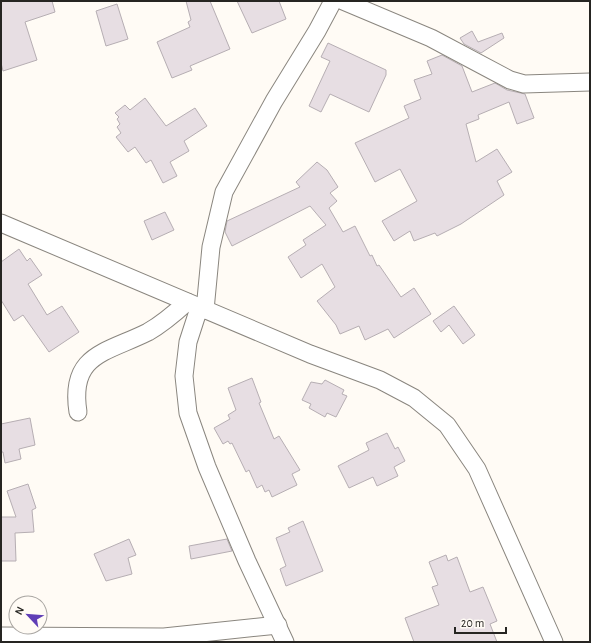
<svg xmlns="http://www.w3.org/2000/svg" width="591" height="643" font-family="'Alegreya Sans',sans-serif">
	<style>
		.building { fill: #e7dee3; stroke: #b6aeb3 }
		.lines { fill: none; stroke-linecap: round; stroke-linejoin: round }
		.street-casing { stroke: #8a867f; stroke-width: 19 }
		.street { stroke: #fff; stroke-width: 17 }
	</style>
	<rect width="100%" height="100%" fill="#fffbf5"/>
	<g class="building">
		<path d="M 1,1 L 52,1 L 55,12 L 25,22 L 37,60 L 3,71 L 1,63 Z"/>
		<path d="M 186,1 L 210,1 L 230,49 L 190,66 L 192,70 L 172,78 L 157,42 L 190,27 L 188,22 L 191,20 Z"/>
		<path d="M 237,1 L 279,1 L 286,19 L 252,33 Z"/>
		<path d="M 117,4 L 128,39 L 106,46 L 96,11 Z"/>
		<path d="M 472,31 L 478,42 L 502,33 L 504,38 L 481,53 L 464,44 L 460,38 Z"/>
		<path d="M 328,43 L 386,70 L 386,75 L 369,112 L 330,94 L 321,112 L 309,106 L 330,61 L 321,57 Z"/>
		<path d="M 442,55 L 462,66 L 472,92 L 495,83 L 507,90 L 525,94 L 534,118 L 517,124 L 509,102 L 478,115 L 479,119 L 466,124 L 476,162 L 497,149 L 512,172 L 497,181 L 504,195 L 461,224 L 437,236 L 435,233 L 414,241 L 410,231 L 394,241 L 382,221 L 417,201 L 400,169 L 375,182 L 355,143 L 409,118 L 404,106 L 421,99 L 414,80 L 432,74 L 427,61 Z"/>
		<path d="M 145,98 L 166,126 L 195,108 L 207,126 L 184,141 L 189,151 L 170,162 L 177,176 L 163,183 L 151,160 L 146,163 L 135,147 L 128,152 L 116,137 L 121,133 L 117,127 L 120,124 L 117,119 L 119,117 L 115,113 L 125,105 L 130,110 Z"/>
		<path d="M 317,162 L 327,170 L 338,187 L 330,193 L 337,201 L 329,208 L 343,232 L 355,226 L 370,256 L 372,255 L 377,266 L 379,265 L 401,297 L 414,288 L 431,314 L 394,338 L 388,329 L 365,340 L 359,326 L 340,334 L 336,325 L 317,301 L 335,287 L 322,264 L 301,278 L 288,257 L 306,245 L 303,240 L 326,225 L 310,206 L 232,246 L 225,232 L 227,221 L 300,187 L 296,182 Z"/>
		<path d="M 165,212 L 174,230 L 152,240 L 144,221 Z"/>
		<path d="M 19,249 L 27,261 L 30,258 L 42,275 L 28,284 L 47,315 L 62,306 L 79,332 L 49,352 L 23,315 L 14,321 L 1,300 L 1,262 Z"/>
		<path d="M 454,306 L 475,335 L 463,344 L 449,325 L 441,332 L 433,321 Z"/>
		<path d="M 252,378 L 261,402 L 259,403 L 274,439 L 279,436 L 300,470 L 292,474 L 297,485 L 272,497 L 269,490 L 265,492 L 262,485 L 257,488 L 249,470 L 246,472 L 232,443 L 230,444 L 228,441 L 223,444 L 214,428 L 230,419 L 228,415 L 236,410 L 228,388 Z"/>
		<path d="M 325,380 L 344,390 L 342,394 L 347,396 L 336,417 L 327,413 L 325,417 L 309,408 L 311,404 L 302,400 L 311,382 L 322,384 Z"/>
		<path d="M 30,418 L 35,445 L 19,449 L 21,459 L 5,463 L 3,452 L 1,452 L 1,424 Z"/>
		<path d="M 387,433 L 395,449 L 398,447 L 405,461 L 394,467 L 398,476 L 377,486 L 373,477 L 349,488 L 338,466 L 369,450 L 366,443 Z"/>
		<path d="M 28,484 L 36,508 L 32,510 L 34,532 L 15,533 L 16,561 L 1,561 L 1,517 L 16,517 L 7,491 Z"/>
		<path d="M 303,521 L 323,571 L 286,586 L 280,569 L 286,566 L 276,538 L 290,532 L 288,528 Z"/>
		<path d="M 129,539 L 136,555 L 128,558 L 132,574 L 106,581 L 94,554 Z"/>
		<path d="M 227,539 L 232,551 L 191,559 L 189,546 Z"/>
		<path d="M 446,555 L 448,561 L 457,557 L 470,592 L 483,587 L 497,621 L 490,624 L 497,642 L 414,642 L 405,618 L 439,605 L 432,587 L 438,585 L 429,562 Z"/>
	</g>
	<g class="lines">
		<defs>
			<g id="street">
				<path d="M 343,1 L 431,38 L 510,80 L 524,84 L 590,82"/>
				<path d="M 1,223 L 310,354 L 380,380 L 414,398 L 447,425 L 477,469 L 554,642"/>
				<path d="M 199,308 L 188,342 L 184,376 L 188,413 L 207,467 L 247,561 L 285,642"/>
				<path d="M 205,310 L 211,247 L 224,192 L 274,101 L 317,31 L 333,1"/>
				<path d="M 78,412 C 69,354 106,353 148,332 C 162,324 175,313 187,302"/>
				<path d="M 1,636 L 164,637 L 278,625"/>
			</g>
		</defs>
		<use href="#street" class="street-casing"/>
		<use href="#street" class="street"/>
	</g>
	<rect width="591" height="643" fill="none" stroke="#262522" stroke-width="4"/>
	<g transform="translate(28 615) rotate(296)"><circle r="19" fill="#fffbf5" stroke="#a8a5a1"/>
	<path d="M0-3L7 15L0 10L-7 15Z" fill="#5f3eb6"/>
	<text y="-6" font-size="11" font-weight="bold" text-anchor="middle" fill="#262522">N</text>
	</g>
	<path d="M455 627v6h51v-6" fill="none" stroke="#262522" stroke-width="2"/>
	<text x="461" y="627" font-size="12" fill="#262522" stroke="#fffbf5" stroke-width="3" paint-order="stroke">20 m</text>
</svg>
